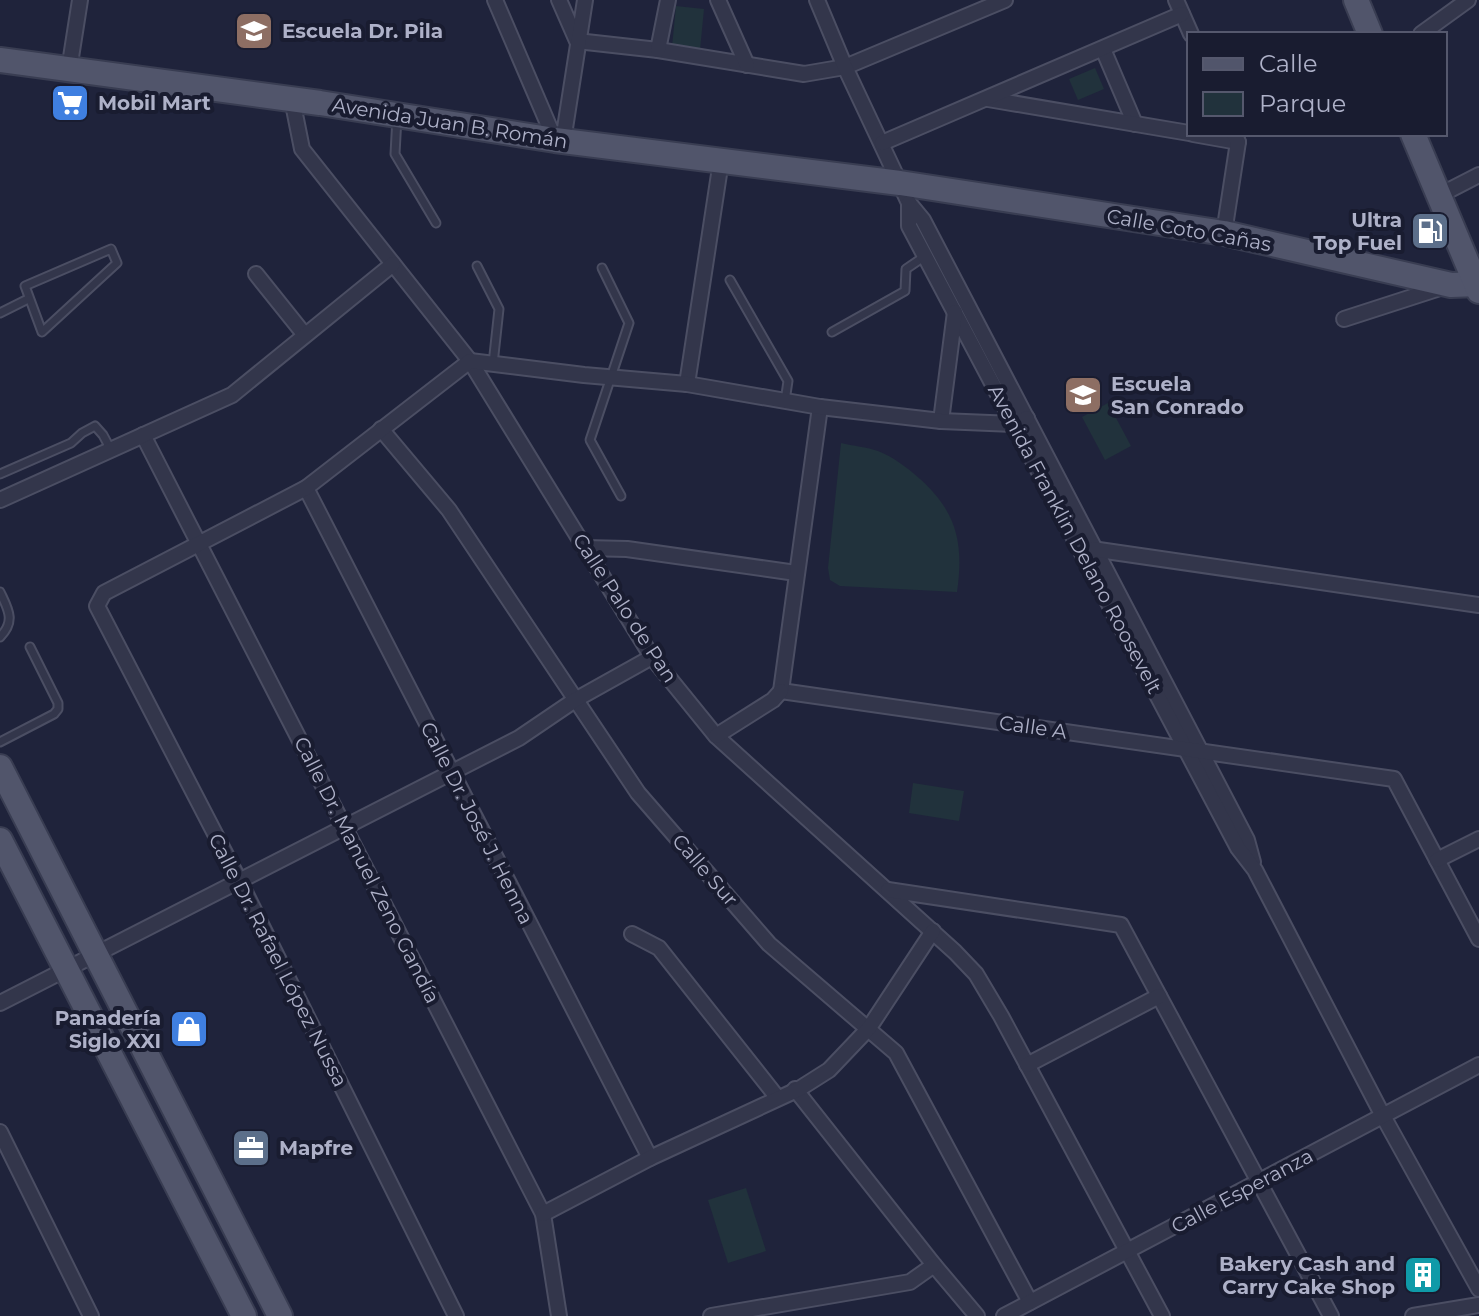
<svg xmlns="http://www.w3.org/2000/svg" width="1479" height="1316" font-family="Montserrat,sans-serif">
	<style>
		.green { fill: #21323c }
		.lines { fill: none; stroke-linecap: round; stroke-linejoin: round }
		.lane-casing { stroke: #4b4e63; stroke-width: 11 }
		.street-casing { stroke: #4b4e63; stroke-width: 18 }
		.primary-casing { stroke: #393d52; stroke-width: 28 }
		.lane { stroke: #33364b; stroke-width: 7 }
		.street { stroke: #33364b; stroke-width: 14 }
		.primary { stroke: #51556b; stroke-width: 24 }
		.labels { text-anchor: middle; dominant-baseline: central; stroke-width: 8; stroke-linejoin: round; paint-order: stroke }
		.poi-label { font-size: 20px; font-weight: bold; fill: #aeb1c8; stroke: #191c30; text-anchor: start }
		.street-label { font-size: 20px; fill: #aeb1c8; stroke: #191c30 }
	</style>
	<rect width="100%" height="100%" fill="#1f233b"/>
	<g class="green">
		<path d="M 676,6 L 704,9 L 700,50 L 672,47 Z"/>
		<path d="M 1095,68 L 1104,89 L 1078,100 L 1069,79 Z"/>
		<path d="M 1108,403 L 1131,446 L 1105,460 L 1082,417 Z"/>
		<path d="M 841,443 C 853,446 867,447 878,451 C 893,457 908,468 920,479 C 957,512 964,544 957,592 L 840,586 L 830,580 L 828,568 Z"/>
		<path d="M 913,783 L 964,791 L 959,821 L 909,813 Z"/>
		<path d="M 746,1188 L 766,1251 L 728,1263 L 708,1200 Z"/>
	</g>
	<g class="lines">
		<defs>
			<g id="lane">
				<path d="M 397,117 L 395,154 L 436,223"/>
				<path d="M 111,249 L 117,263 L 42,332 L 25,286 Z"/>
				<path d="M 477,266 L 499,309 L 493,364"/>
				<path d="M 602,268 L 629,323 L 590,440 L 621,496"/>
				<path d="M 730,280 L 788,381 L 785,401"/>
				<path d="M 0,313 L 28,299"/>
				<path d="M 832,332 L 905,291 L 906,269 L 925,256"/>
				<path d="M 0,474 L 71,443 L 82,433 L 95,426 L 103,435 L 111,450"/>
				<path d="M 0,592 C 8,609 16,621 0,637"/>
				<path d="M 0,742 L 54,714 L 58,709 L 58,703 L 30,647"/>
			</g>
			<g id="street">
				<path d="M 495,0 L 555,140"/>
				<path d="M 559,0 L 577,41 L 658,50 L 804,74 L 845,67 L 1005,0"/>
				<path d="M 718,0 L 747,65"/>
				<path d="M 817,0 L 845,67 L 909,203 L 923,220 L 1247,840 L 1253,862"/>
				<path d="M 1176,0 L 1191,34"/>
				<path d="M 1421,34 L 1468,0"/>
				<path d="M 1103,49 L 1135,124"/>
				<path d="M 658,50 L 668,0"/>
				<path d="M 69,70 L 80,0"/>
				<path d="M 292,99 L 302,149 L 470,361 L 652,657 L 716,736 L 955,952 L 976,974 L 1001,1016 L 1162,1316"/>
				<path d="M 988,99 L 1189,133"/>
				<path d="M 1193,134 L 1238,142"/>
				<path d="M 563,141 L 585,0"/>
				<path d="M 882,143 L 1182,14"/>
				<path d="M 1440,195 L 1479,175"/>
				<path d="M 909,203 L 909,226 L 1238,848 L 1255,870 L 1383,1116 L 1479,1289"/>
				<path d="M 1224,233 L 1238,142 L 1234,134"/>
				<path d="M 256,274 L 304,334"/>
				<path d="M 1344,319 L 1443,287"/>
				<path d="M 687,384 L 721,161"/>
				<path d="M 941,421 L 955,312"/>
				<path d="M 381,429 L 449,510 L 638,793 L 769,944 L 896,1053 L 1030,1302"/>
				<path d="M 143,435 L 543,1214 L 559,1316"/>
				<path d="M 306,488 L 650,1158"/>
				<path d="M 0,500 L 232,395 L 393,264"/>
				<path d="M 585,548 L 627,549 L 796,573"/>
				<path d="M 1092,549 L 1479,605"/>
				<path d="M 781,691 L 1394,779 L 1479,939"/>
				<path d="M 781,691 L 820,407"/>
				<path d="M 716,736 L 773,700 L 781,691"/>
				<path d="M 1437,860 L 1479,839"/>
				<path d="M 888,890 L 1121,925 L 1331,1316"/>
				<path d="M 632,934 L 659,948 L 777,1097"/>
				<path d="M 0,1003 L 519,738 L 575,700 L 652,657"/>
				<path d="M 1027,1065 L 1159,996"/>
				<path d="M 795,1089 L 934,1265 L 977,1316"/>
				<path d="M 0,1132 L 91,1316"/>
				<path d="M 543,1214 L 650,1158 L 799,1089 L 829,1070 L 869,1028 L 933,931"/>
				<path d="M 456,1316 L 239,880 L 97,606 L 104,593 L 306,488 L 470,361 L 584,375 L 687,384 L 820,407 L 941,421 L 1014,424 L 1027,418"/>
				<path d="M 711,1316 L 910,1282 L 934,1265"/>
				<path d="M 1004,1316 L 1479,1065"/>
				<path d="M 1413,1316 L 1479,1305"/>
			</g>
			<g id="primary">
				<path d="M 1356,0 L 1370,34"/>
				<path d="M 0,60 L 320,103 L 555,140 L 900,183 L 1224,233 L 1451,285 L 1479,284"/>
				<path d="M 1413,134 L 1479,291"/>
				<path d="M 0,767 L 280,1316"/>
				<path d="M 0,840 L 244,1316"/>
			</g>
		</defs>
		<use href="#lane" class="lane-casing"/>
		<use href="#street" class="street-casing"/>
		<use href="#primary" class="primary-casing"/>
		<use href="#lane" class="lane"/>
		<use href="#street" class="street"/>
		<use href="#primary" class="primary"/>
	</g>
	<defs>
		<symbol id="school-square" viewBox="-11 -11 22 22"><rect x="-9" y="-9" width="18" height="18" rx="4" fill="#8d6e63" stroke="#191c30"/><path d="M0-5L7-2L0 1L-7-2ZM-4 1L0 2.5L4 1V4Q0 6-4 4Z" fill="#fff"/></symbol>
		<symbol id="supermarket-square" viewBox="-11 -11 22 22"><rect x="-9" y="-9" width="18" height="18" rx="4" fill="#3f7fe0" stroke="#191c30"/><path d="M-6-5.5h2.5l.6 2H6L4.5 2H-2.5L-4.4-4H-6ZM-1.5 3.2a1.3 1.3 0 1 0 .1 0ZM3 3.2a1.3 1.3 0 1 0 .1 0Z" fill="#fff"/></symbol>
		<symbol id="fuel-square" viewBox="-11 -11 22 22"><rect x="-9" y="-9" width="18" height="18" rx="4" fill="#5c6f8a" stroke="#191c30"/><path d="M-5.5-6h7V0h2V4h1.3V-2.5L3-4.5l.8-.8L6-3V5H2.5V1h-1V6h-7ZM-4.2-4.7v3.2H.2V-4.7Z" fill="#fff"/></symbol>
		<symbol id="shop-square" viewBox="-11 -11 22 22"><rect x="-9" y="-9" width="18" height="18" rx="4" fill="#3f7fe0" stroke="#191c30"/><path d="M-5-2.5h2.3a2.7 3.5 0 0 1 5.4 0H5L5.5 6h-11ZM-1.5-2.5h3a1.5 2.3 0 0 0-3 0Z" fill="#fff"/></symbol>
		<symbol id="office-square" viewBox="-11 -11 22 22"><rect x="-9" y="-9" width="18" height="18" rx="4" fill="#5c6f8a" stroke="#191c30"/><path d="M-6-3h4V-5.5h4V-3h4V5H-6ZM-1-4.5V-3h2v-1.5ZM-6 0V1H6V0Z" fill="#fff"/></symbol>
		<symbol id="building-square" viewBox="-11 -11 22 22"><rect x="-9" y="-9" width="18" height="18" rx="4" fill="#0f9aa8" stroke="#191c30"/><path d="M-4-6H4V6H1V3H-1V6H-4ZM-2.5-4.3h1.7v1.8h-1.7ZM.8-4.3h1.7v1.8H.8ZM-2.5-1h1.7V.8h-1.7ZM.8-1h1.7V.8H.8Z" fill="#fff"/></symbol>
	</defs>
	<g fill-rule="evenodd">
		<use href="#school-square" x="232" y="9" width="44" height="44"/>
		<use href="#supermarket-square" x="48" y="81" width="44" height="44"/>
		<use href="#fuel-square" x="1408" y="209" width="44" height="44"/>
		<use href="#school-square" x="1061" y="373" width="44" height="44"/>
		<use href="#shop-square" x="167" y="1007" width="44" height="44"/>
		<use href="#office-square" x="229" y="1126" width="44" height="44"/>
		<use href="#building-square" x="1401" y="1253" width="44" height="44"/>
	</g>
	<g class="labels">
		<g class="poi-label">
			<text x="282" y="31">Escuela Dr. Pila</text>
			<text x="98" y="103">Mobil Mart</text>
			<text x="1402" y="220" text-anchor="end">Ultra<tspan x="1402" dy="23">Top Fuel</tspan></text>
			<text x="1111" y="384">Escuela<tspan x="1111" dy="23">San Conrado</tspan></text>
			<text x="161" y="1018" text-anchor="end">Panadería<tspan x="161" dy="23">Siglo XXI</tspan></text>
			<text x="279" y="1148">Mapfre</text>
			<text x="1395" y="1264" text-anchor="end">Bakery Cash and<tspan x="1395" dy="23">Carry Cake Shop</tspan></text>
		</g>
		<g class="street-label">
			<text transform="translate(450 123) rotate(9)">Avenida Juan B. Román</text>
			<text transform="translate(1189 230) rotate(10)">Calle Coto Cañas</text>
			<text transform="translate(1075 539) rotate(62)">Avenida Franklin Delano Roosevelt</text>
			<text transform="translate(625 608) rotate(57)">Calle Palo de Pan</text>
			<text transform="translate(1033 727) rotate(8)">Calle A</text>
			<text transform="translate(477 823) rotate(63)">Calle Dr. José J. Henna</text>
			<text transform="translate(367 870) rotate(63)">Calle Dr. Manuel Zeno Gandía</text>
			<text transform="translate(705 870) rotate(49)">Calle Sur</text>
			<text transform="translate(278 960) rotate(63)">Calle Dr. Rafael López Nussa</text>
			<text transform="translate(1242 1191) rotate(-28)">Calle Esperanza</text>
		</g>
	</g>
	<rect x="1187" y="32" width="260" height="104" fill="#191c30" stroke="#55586d" stroke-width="2"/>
	<rect x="1203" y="58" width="40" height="12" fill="#51556b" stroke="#55586d" stroke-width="2"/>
	<text x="1259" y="72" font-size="24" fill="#aeb1c8">Calle</text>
	<rect x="1203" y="92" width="40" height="24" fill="#21323c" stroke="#55586d" stroke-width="2"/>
	<text x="1259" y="112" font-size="24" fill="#aeb1c8">Parque</text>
</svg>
